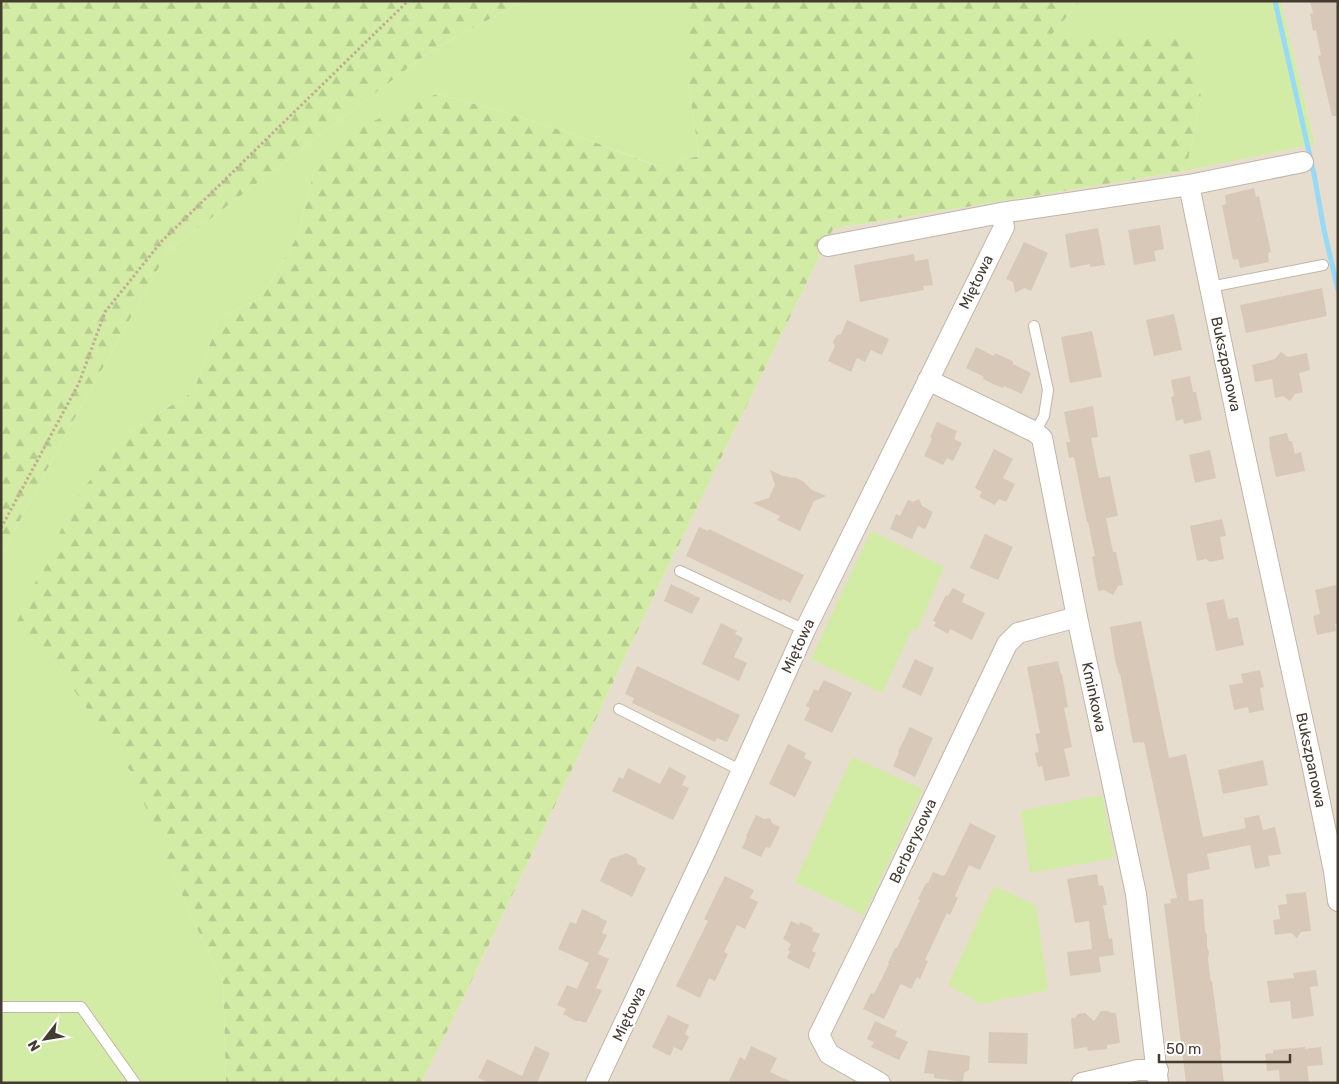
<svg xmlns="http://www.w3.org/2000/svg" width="1339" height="1084" font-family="Rubik,sans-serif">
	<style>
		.residential { fill: #e7ddce }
		.grass { fill: #d3eca5 }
		.forest { fill: url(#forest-firs) }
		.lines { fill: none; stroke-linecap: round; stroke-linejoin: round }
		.stream { stroke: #96daf7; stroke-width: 5 }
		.building { fill: #d8c8b8 }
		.lane-casing { stroke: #c1b5a6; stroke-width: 12 }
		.street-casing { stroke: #c1b5a6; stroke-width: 22 }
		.path { stroke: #c2ac93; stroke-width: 3; stroke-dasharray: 2.5 2.5; stroke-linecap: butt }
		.lane { stroke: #fff; stroke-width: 10 }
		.street { stroke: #fff; stroke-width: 20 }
		.labels { text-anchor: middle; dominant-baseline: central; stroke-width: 4.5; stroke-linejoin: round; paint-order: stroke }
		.street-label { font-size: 15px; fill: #443b31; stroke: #fff }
	</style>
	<defs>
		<pattern id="forest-firs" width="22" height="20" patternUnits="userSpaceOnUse" patternTransform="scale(1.25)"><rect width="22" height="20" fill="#d3eca5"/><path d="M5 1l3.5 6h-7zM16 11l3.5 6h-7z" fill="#b6cb8e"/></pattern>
	</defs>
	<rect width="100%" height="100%" fill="#f2ebe1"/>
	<path class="residential" d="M 1281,1 L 1338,1 L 1338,1083 L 421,1083 L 464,997 L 665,573 L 833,229 L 1186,171 L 1300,147 L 1315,145 Z"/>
	<g class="grass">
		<path d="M 523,1 L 688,1 L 688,82 L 699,156 L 658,166 L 573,134 L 501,111 L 437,94 L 314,172 L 297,237 L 261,298 L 219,317 L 194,391 L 125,435 L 13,632 L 55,663 L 131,771 L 191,916 L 223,981 L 226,1083 L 1,1083 L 1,556 L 68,430 L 168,251 L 429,52 Z"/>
		<path d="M 1080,1 L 1281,1 L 1315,145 L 1300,147 L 1186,171 L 1201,97 L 1052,34 Z"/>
		<path d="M 871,531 L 944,567 L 917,631 L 912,629 L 882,693 L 811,659 Z"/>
		<path d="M 852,757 L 923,789 L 864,915 L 795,882 Z"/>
		<path d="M 1102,795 L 1115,858 L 1030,873 L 1021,811 Z"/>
		<path d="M 994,886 L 1036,905 L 1048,990 L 981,1004 L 948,985 Z"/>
	</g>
	<g class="forest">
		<path d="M 1,1 L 523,1 L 429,52 L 168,251 L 68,430 L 1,556 Z"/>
		<path d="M 688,1 L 1080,1 L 1052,34 L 1190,36 L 1201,97 L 1186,171 L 833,229 L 665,573 L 464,997 L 421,1083 L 226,1083 L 223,981 L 191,916 L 131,772 L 55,663 L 12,632 L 48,555 L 80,493 L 125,435 L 194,391 L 219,317 L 261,298 L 297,237 L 314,172 L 357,128 L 437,94 L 501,111 L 573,134 L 657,166 L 699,156 L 688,82 Z"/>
	</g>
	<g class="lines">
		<path class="stream" d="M 1275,1 L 1314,174 L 1324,230 L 1338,290"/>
	</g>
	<g class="building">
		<path d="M 1310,1 L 1338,1 L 1338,116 L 1332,116 L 1318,56 L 1321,55 L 1316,30 L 1313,31 L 1310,14 L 1313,13 Z"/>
		<path d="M 1254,188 L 1256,197 L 1259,196 L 1266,229 L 1271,252 L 1268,253 L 1269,262 L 1240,268 L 1238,259 L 1233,260 L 1222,205 L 1226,204 L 1225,195 Z"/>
		<path d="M 1160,225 L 1164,249 L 1154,251 L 1156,261 L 1134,265 L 1128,230 Z"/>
		<path d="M 1098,228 L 1105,265 L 1090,267 L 1090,264 L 1070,268 L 1065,234 Z"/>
		<path d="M 1024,242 L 1048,253 L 1031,291 L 1024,288 L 1015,293 L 1013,282 L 1006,279 Z"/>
		<path d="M 914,254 L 915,261 L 928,259 L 933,285 L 923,286 L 924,290 L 860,302 L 854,265 Z"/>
		<path d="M 1322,288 L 1327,316 L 1246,333 L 1240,305 Z"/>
		<path d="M 1174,314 L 1182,350 L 1154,356 L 1146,320 Z"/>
		<path d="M 847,320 L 889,339 L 882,355 L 871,350 L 865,362 L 857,358 L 851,372 L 828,361 L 835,346 L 833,342 L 836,336 L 841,334 Z"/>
		<path d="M 1092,331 L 1102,377 L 1070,383 L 1061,337 Z"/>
		<path d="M 976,347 L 994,356 L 995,353 L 1013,361 L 1013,364 L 1031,373 L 1022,394 L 1004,386 L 1003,388 L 993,384 L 983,379 L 984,377 L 966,368 Z"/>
		<path d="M 1281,352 L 1288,357 L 1307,353 L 1310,370 L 1299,373 L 1303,392 L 1295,394 L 1290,401 L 1283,396 L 1275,398 L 1272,379 L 1255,382 L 1252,365 L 1275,359 Z"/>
		<path d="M 1190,376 L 1193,392 L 1196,392 L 1202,420 L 1184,424 L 1183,419 L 1176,421 L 1171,397 L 1174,396 L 1171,380 Z"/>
		<path d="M 1093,406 L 1098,437 L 1091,438 L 1099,478 L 1110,476 L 1118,516 L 1106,518 L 1113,552 L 1116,552 L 1123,585 L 1118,586 L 1113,595 L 1104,590 L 1098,591 L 1092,557 L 1095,556 L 1088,522 L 1087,522 L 1074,457 L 1069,458 L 1066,442 L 1070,442 L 1064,412 Z"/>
		<path d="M 937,422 L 957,431 L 954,439 L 962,443 L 953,461 L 947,458 L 943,465 L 924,456 L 932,439 L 930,437 Z"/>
		<path d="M 1287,433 L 1289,441 L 1292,441 L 1295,454 L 1301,452 L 1305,471 L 1276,477 L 1269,445 L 1270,445 L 1269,437 Z"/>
		<path d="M 994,449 L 1013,459 L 1003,478 L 1015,484 L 1006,502 L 999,499 L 995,505 L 979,497 L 982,492 L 975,488 Z"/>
		<path d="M 1210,450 L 1216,478 L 1195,483 L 1189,455 Z"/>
		<path d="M 770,470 L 783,476 L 796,478 L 803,481 L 812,490 L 826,496 L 814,501 L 800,531 L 777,520 L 780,516 L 753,503 L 769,498 L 775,485 Z"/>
		<path d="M 919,499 L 922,506 L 933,512 L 925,529 L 918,526 L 912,539 L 890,529 L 896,514 L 900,516 L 908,500 L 913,502 Z"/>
		<path d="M 1222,519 L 1226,536 L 1220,537 L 1224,559 L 1210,562 L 1206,559 L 1197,561 L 1190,526 Z"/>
		<path d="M 699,527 L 708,531 L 709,529 L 804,575 L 790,603 L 783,599 L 781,601 L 686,556 Z"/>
		<path d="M 985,534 L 1013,547 L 998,580 L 970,568 Z"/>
		<path d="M 671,584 L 700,598 L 692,614 L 664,601 Z"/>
		<path d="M 1336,585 L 1338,596 L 1338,623 L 1335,624 L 1336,631 L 1317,635 L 1313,616 L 1320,614 L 1315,590 Z"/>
		<path d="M 953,588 L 965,594 L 962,602 L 985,613 L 972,640 L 950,629 L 948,634 L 934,626 L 936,622 L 933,621 L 946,595 L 948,596 Z"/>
		<path d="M 1224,599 L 1228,619 L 1238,617 L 1244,645 L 1216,651 L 1206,603 Z"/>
		<path d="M 1141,621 L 1169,758 L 1186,754 L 1203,837 L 1246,828 L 1244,818 L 1259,815 L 1263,830 L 1275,827 L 1281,854 L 1268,856 L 1270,866 L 1255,869 L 1250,845 L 1207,854 L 1210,869 L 1187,874 L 1189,901 L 1203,899 L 1205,931 L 1207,935 L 1207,947 L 1209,952 L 1208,959 L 1210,976 L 1211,981 L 1212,981 L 1221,1049 L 1220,1049 L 1224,1083 L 1186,1083 L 1164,904 L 1171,903 L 1170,899 L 1177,898 L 1144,742 L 1141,743 L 1140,742 L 1133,743 L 1120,673 L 1119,674 L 1115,660 L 1110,627 Z"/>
		<path d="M 721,623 L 737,631 L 735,634 L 743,638 L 734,657 L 747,663 L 739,681 L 702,664 Z"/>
		<path d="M 915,659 L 934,668 L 921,696 L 902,687 Z"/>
		<path d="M 1058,661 L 1061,674 L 1062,674 L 1068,707 L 1064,708 L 1072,747 L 1064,749 L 1070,776 L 1045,781 L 1042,766 L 1038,767 L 1035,753 L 1039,752 L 1035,734 L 1040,733 L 1027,667 Z"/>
		<path d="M 637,666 L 740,715 L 727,742 L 717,738 L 715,742 L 632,703 L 634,698 L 625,694 Z"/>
		<path d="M 1260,670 L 1264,687 L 1260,688 L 1264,710 L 1249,713 L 1248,707 L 1234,710 L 1229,685 L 1243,683 L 1241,674 Z"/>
		<path d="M 824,680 L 852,693 L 832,733 L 804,720 L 810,708 L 806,706 L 810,698 L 814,689 L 818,691 Z"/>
		<path d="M 910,727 L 933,738 L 915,777 L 893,766 L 899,753 L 898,752 Z"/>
		<path d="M 788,744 L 806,753 L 804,758 L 812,762 L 795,797 L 769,784 Z"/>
		<path d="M 1263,760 L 1268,785 L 1223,794 L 1218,770 Z"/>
		<path d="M 669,767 L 686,776 L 682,785 L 689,788 L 673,820 L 612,791 L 619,777 L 623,779 L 628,768 L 660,784 Z"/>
		<path d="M 756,815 L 764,819 L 770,818 L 772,823 L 780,827 L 770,848 L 766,847 L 761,857 L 742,848 L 747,837 L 746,836 Z"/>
		<path d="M 970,823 L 996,836 L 980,870 L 969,865 L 955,896 L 958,898 L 950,915 L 947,913 L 925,960 L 928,961 L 920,979 L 917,977 L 911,989 L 901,984 L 900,985 L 884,1019 L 863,1009 L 871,993 L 874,994 L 889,964 L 888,963 L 895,948 L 897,948 L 920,900 L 918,899 L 926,883 L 928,883 L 933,872 L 943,876 L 944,875 L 945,875 Z"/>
		<path d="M 626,853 L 636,858 L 638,864 L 646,868 L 632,897 L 600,881 L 610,859 Z"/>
		<path d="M 1097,874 L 1099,886 L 1103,885 L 1107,905 L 1103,905 L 1109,939 L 1112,938 L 1114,955 L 1099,957 L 1101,972 L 1070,976 L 1067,952 L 1092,949 L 1089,921 L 1075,923 L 1067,879 Z"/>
		<path d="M 725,876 L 754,890 L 750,898 L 758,902 L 745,929 L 737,925 L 724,952 L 728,954 L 715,981 L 709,978 L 700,998 L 676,986 L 708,921 L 704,919 Z"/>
		<path d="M 1306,892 L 1311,931 L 1301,932 L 1297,938 L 1291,933 L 1275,935 L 1273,920 L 1280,919 L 1278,905 L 1287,904 L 1286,894 Z"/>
		<path d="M 582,909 L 600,917 L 600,918 L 607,921 L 602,933 L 607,935 L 598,954 L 609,959 L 596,988 L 602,990 L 586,1023 L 580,1021 L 576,1021 L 563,1014 L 566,1009 L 557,1005 L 567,985 L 577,989 L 589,963 L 558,949 L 570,922 L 576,924 Z"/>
		<path d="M 791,921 L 799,925 L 800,922 L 813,928 L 812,931 L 820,934 L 812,951 L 816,953 L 809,969 L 787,958 L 790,951 L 788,950 L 791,944 L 783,939 Z"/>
		<path d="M 1316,970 L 1318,986 L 1310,987 L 1314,1016 L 1292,1019 L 1290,1001 L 1270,1003 L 1267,981 L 1294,978 L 1293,973 Z"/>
		<path d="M 1101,1011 L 1108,1011 L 1112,1013 L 1116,1013 L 1120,1043 L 1107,1045 L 1107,1049 L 1098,1050 L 1088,1051 L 1087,1047 L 1074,1049 L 1071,1018 L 1075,1018 L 1078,1014 L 1085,1013 L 1094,1021 Z"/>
		<path d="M 668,1015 L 689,1025 L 685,1034 L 689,1037 L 682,1051 L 674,1047 L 670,1056 L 652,1047 Z"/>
		<path d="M 875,1021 L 897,1031 L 895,1036 L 908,1042 L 899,1060 L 871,1047 L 874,1042 L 867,1039 Z"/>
		<path d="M 989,1032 L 1028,1033 L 1027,1064 L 988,1063 Z"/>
		<path d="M 535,1046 L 550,1053 L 537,1083 L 489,1083 L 478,1078 L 487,1059 L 522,1076 Z"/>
		<path d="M 751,1046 L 777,1058 L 770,1072 L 794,1083 L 728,1083 L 740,1057 L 745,1060 Z"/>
		<path d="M 1305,1047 L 1305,1049 L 1321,1047 L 1323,1065 L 1307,1066 L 1309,1082 L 1280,1083 L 1279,1070 L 1267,1071 L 1265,1054 L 1273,1053 L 1273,1050 Z"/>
		<path d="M 928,1050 L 970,1056 L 969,1070 L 964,1073 L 963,1082 L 934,1078 L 934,1074 L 924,1073 Z"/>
	</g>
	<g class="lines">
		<defs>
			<g id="lane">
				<path d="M 1210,287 L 1323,265"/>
				<path d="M 1034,326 L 1048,390 L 1044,416 L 1035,432"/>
				<path d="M 680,571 L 805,630"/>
				<path d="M 619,709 L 742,771"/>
				<path d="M 1,1007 L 81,1007 L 135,1083"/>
			</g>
			<g id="street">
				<path d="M 1189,185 L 1303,162"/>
				<path d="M 828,246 L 1001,213 L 1189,185 L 1239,428 L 1311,759 L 1334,871 L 1338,901"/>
				<path d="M 928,380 L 1035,432 L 1042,438 L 1077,617 L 1136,894 L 1158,1083"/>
				<path d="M 596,1083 L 707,848 L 805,630 L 1004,227 L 1001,213"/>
				<path d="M 880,1083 L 829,1054 L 819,1035 L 872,927 L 1007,644 L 1018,633 L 1077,617"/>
				<path d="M 1082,1083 L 1138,1070 L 1158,1070"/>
			</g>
		</defs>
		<use href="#lane" class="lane-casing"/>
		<use href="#street" class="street-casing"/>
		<path class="path" d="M 1,528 L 79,383 L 105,312 L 161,242 L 408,1"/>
		<use href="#lane" class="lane"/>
		<use href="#street" class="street"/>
	</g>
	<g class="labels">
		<g class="street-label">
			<text transform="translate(976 282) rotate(-64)">Miętowa</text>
			<text transform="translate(1226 364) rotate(78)">Bukszpanowa</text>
			<text transform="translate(798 646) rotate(-65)">Miętowa</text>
			<text transform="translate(1094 697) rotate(78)">Kminkowa</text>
			<text transform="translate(1311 760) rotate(78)">Bukszpanowa</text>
			<text transform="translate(913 841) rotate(-65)">Berberysowa</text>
			<text transform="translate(629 1014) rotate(-65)">Miętowa</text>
		</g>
	</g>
	<rect width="1339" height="1084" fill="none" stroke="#443b31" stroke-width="5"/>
	<g transform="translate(45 1039) rotate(239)" stroke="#ffffff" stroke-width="4" paint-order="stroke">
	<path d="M0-4L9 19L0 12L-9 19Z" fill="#443b31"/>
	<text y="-8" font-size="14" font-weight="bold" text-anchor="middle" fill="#443b31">N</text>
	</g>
	<path d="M1159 1054v8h131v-8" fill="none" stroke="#443b31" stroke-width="2.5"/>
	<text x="1166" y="1054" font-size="15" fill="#443b31" stroke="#ffffff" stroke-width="4" paint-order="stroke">50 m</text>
</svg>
